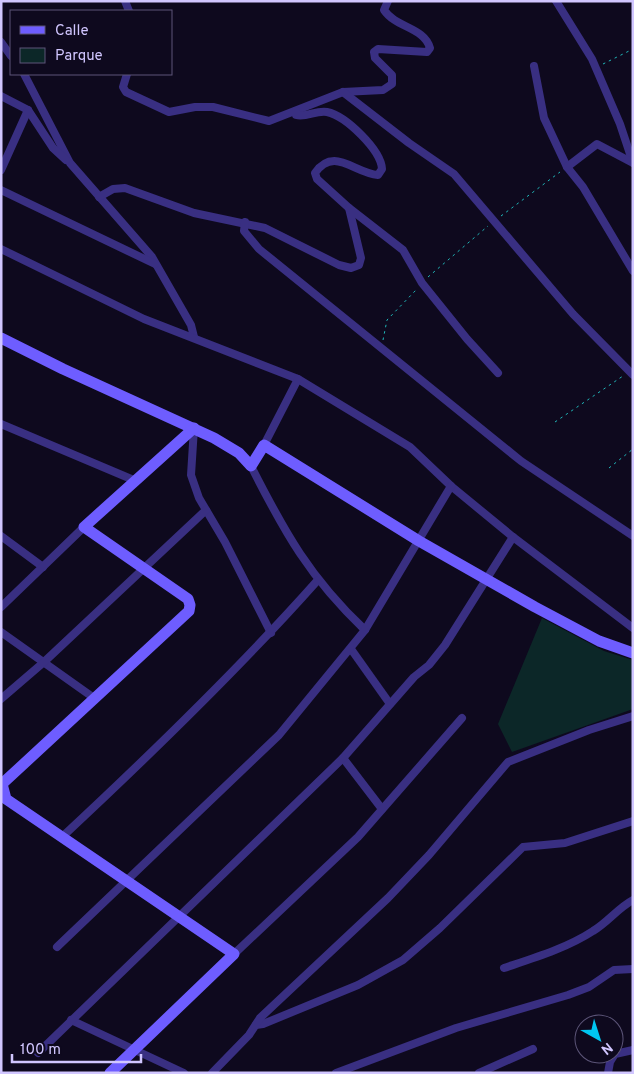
<svg xmlns="http://www.w3.org/2000/svg" width="634" height="1074" font-family="Overpass,sans-serif">
	<style>
		.green { fill: #0c2728 }
		.lines { fill: none; stroke-linecap: round; stroke-linejoin: round }
		.path { stroke: #20b7b9; stroke-width: 1; stroke-dasharray: 2.5 4; stroke-linecap: butt }
		.street { stroke: #392f82; stroke-width: 8 }
		.secondary { stroke: #6e5dff; stroke-width: 11 }
	</style>
	<rect width="100%" height="100%" fill="#0e091e"/>
	<path class="green" d="M 542,618 L 604,651 L 633,660 L 633,709 L 512,752 L 498,724 Z"/>
	<g class="lines">
		<g class="path">
			<path d="M 603,64 L 633,49"/>
			<path d="M 501,216 L 560,172"/>
			<path d="M 428,277 L 488,226"/>
			<path d="M 383,340 L 387,320 L 417,289"/>
			<path d="M 555,422 L 623,376"/>
			<path d="M 609,468 L 633,449"/>
		</g>
		<g class="street">
			<path d="M 125,1 L 129,11"/>
			<path d="M 556,1 L 592,59 L 620,124 L 633,163"/>
			<path d="M 1,42 L 11,56"/>
			<path d="M 534,66 L 544,118 L 567,167 L 583,187 L 633,271"/>
			<path d="M 24,74 L 70,163 L 152,257 L 191,325 L 194,337"/>
			<path d="M 127,74 L 123,87 L 126,92 L 169,112 L 195,107 L 213,107 L 269,121 L 343,92 L 383,90 L 392,84 L 392,75 L 375,58 L 374,52 L 378,49 L 427,52 L 430,48 C 424,27 396,28 384,10 L 388,1"/>
			<path d="M 343,92 L 409,143 L 454,174 L 573,314 L 633,375"/>
			<path d="M 1,96 L 28,110 L 53,148 L 66,160"/>
			<path d="M 567,167 L 597,144 L 633,163"/>
			<path d="M 1,170 L 28,110"/>
			<path d="M 1,190 L 155,264"/>
			<path d="M 99,197 L 113,189 L 125,188 L 194,213 L 265,228 L 339,265 L 351,268 L 359,265 L 361,258 L 349,208 L 317,179 L 315,173 C 334,146 354,173 378,175 L 382,169 C 381,150 346,116 327,112 C 316,110 306,118 296,115 L 296,111"/>
			<path d="M 349,208 L 403,250 L 422,283 L 467,339 L 498,373"/>
			<path d="M 245,222 L 244,231 L 259,249 L 521,461 L 633,536"/>
			<path d="M 1,249 L 144,319 L 298,379 L 410,447 L 451,486 L 513,537 L 633,628"/>
			<path d="M 1,424 L 136,481"/>
			<path d="M 194,428 L 191,475 L 199,498 L 225,542 L 271,633"/>
			<path d="M 264,445 L 298,379"/>
			<path d="M 251,466 C 285,533 310,578 365,630"/>
			<path d="M 1,536 L 43,567"/>
			<path d="M 1,607 L 84,527"/>
			<path d="M 1,632 L 94,698"/>
			<path d="M 351,649 L 390,704"/>
			<path d="M 1,699 L 44,662 L 206,510"/>
			<path d="M 343,758 L 382,809"/>
			<path d="M 62,837 C 150,755 237,671 317,581"/>
			<path d="M 57,947 L 279,735 L 365,630 L 451,486"/>
			<path d="M 234,954 L 358,837 L 462,718"/>
			<path d="M 504,968 C 534,958 567,948 593,931 C 608,922 618,908 633,900"/>
			<path d="M 71,1020 L 184,1073"/>
			<path d="M 256,1025 L 263,1024 L 358,985 L 403,960 L 440,928 L 523,847 L 565,843 L 633,821"/>
			<path d="M 38,1053 L 343,758 L 414,677 L 429,665 L 445,645 L 513,537"/>
			<path d="M 212,1073 L 249,1035 L 260,1018 L 388,898 L 429,855 L 508,762 L 589,730 L 633,716"/>
			<path d="M 336,1073 L 456,1028 L 568,995 L 589,987 L 614,970 L 633,969"/>
			<path d="M 479,1073 L 533,1049"/>
			<path d="M 608,1073 L 610,1062 L 615,1054 L 633,1050"/>
		</g>
		<g class="secondary">
			<path d="M 1,338 L 63,369 L 214,438 L 239,453 L 251,466 L 264,445 L 419,541 L 535,607 L 599,641 L 633,653"/>
			<path d="M 110,1073 L 234,954 L 6,799 L 2,784 L 189,611 L 190,605 L 188,599 L 84,527 L 194,428"/>
		</g>
	</g>
	<rect width="634" height="1074" fill="none" stroke="#d1c6ff" stroke-width="5"/>
	<rect x="10" y="10" width="162" height="65" fill="#0e091e" stroke="#5c5578"/>
	<rect x="20" y="26" width="25" height="8" fill="#6e5dff" stroke="#5c5578"/>
	<text x="55" y="35" font-size="15" fill="#d1c6ff">Calle</text>
	<rect x="20" y="48" width="25" height="15" fill="#0c2728" stroke="#5c5578"/>
	<text x="55" y="60" font-size="15" fill="#d1c6ff">Parque</text>
	<g transform="translate(599 1039) rotate(141)"><circle r="24" fill="#0e091e" stroke="#5c5578"/>
	<path d="M0-4L9 19L0 12L-9 19Z" fill="#00c6f1"/>
	<text y="-8" font-size="14" font-weight="bold" text-anchor="middle" fill="#d1c6ff">N</text>
	</g>
	<path d="M12 1054v8h129v-8" fill="none" stroke="#d1c6ff" stroke-width="2.5"/>
	<text x="20" y="1054" font-size="15" fill="#d1c6ff" stroke="#0e091e" stroke-width="4" paint-order="stroke">100 m</text>
</svg>
